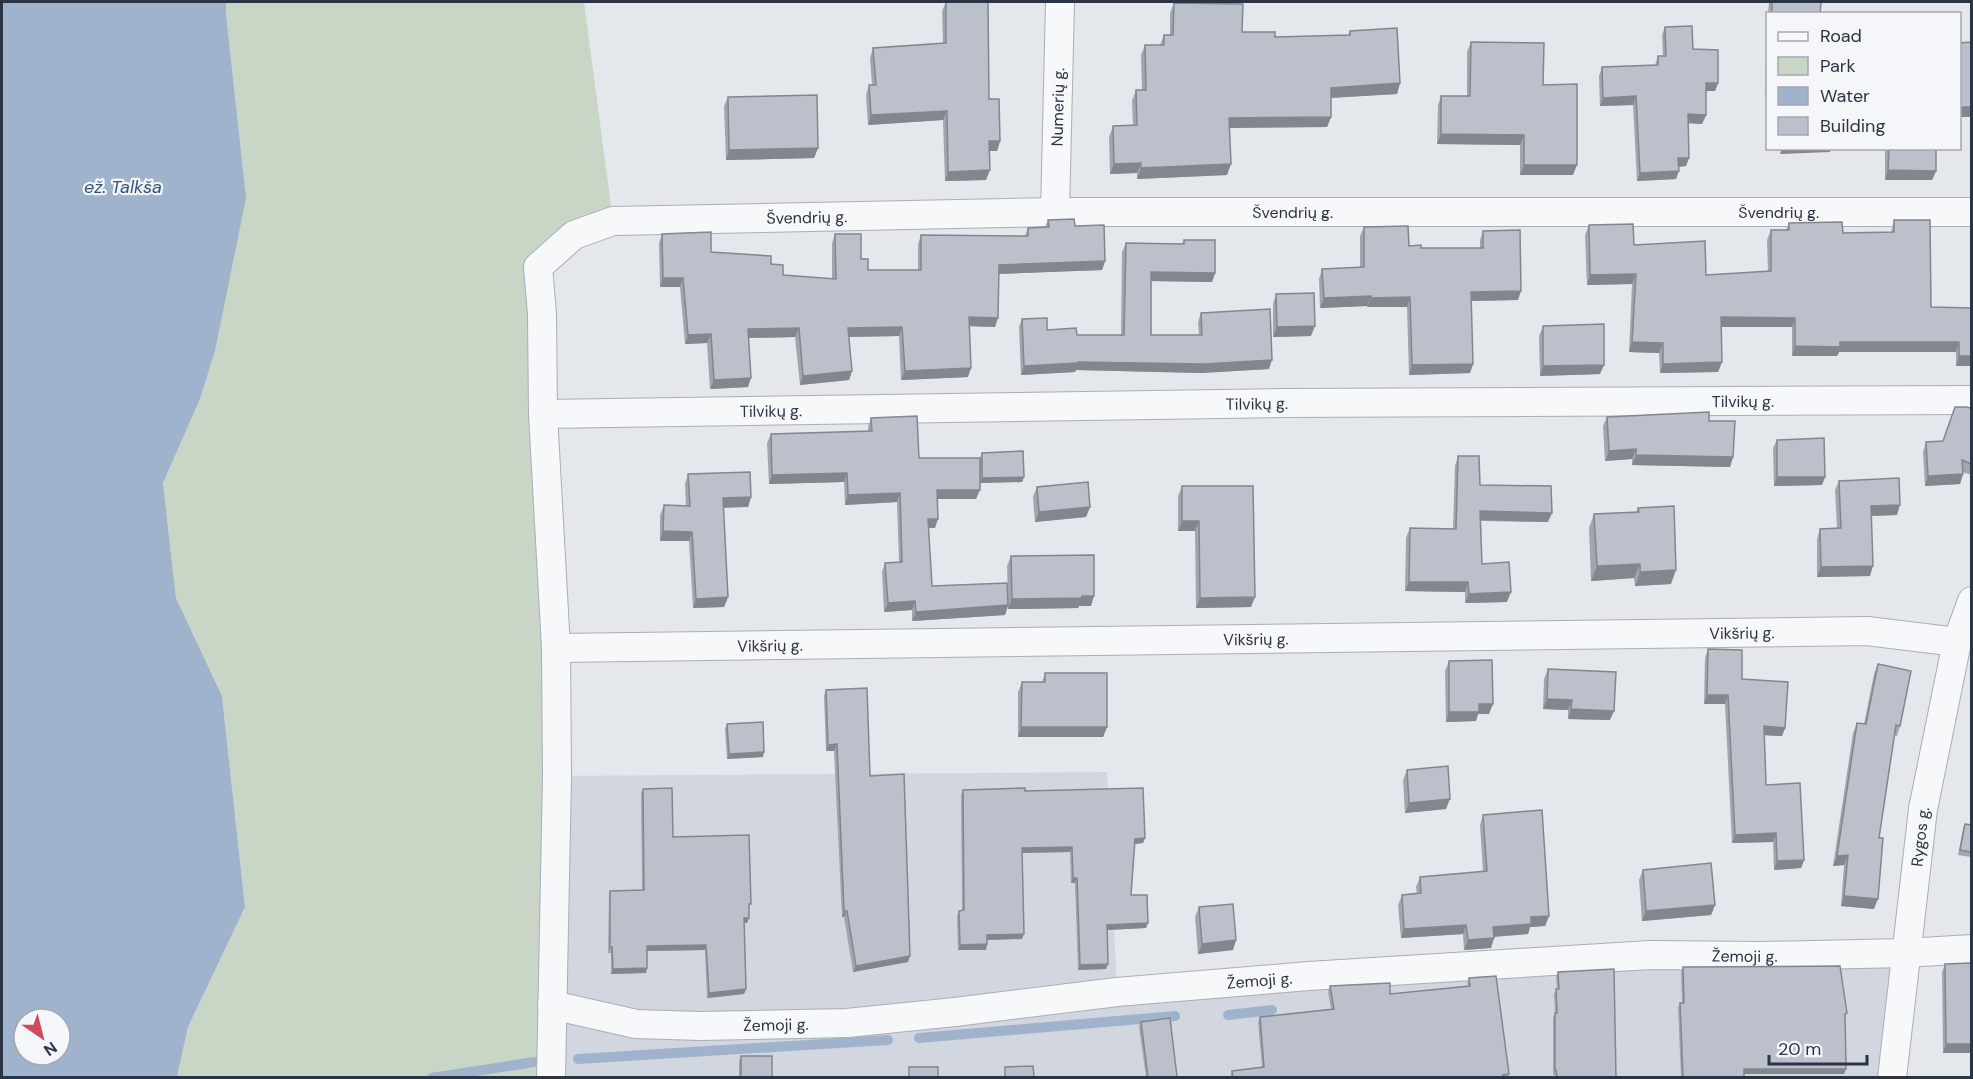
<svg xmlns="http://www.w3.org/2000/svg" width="1973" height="1079" font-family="'DM Sans',sans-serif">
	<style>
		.built { fill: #d2d6de }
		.green { fill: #c9d6c5 }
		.water { fill: #9fb4cc; fill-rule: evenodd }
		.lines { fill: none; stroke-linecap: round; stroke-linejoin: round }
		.stream { stroke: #9fb4cc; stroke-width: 10 }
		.minor-casing { stroke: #a9aeb7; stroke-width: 30 }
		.minor { stroke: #f7f8fa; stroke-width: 28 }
		.wall { fill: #a1a5ae }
		.shaded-wall { fill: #83868d }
		.building { fill: #bbc0ca; stroke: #83868d; stroke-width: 1.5 }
		.labels { text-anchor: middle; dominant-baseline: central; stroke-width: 4.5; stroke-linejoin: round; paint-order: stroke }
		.street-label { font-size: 16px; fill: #2b3445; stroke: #f4f6f9 }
		.water-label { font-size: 18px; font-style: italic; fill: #34527a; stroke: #f4f6f9 }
	</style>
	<rect width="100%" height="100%" fill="#e4e7ec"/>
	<path class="built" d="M 1107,772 L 1117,992 L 1905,953 L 1892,1077 L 551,1078 L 557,776 Z"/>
	<path class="green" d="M 226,2 L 584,2 L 613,221 L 538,267 L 551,1077 L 177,1077 L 188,1027 L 245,907 L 222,696 L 176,598 L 163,483 L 200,399 L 215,351 L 222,312 Z"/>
	<path class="water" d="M 2,2 L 226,2 L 226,15 L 246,198 L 215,351 L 200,399 L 163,483 L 176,598 L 222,696 L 245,907 L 188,1027 L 177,1077 L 2,1077 ZM 24,1019 L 60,1019 L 60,1055 L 24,1055 Z"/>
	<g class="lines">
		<g class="stream">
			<path d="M 1228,1015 L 1272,1010"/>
			<path d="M 919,1038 L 1175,1016"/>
			<path d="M 578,1059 L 888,1040"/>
			<path d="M 432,1078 L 534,1062"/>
		</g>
		<defs>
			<g id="minor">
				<path id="s1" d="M 1055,212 L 1060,2"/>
				<path id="s2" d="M 543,414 L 1283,403 L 1972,400"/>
				<path id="s3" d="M 556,648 L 1867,631 L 1957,642"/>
				<path id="s4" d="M 552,1005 L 636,1024 L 700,1026 L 847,1023 L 955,1012 L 1117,992 L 1309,976 L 1650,955 L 1762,956 L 1905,953 L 1972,949"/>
				<path id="s5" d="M 551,1078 L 557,776 L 556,648 L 543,414 L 542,314 L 538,267 L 574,235 L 613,221 L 1055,212 L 1972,212"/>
				<path id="s6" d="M 1892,1078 L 1923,809 L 1957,642 L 1972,601"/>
			</g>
		</defs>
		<use href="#minor" class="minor-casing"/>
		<use href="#minor" class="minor"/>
	</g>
	<g class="wall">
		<path d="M 946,2 L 989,99 L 1000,141 L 997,151 L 989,151 L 986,180 L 945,181 L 943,120 L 868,125 L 866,95 L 869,85 L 872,85 L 870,58 L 873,48 L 943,43 L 942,11 Z"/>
		<path d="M 1769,2 L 1821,2 L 1820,14 L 1768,14 Z"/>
		<path d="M 1174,3 L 1242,32 L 1275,37 L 1348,35 L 1350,31 L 1400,83 L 1397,94 L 1331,98 L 1331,117 L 1327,127 L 1230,128 L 1227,175 L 1137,179 L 1137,173 L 1110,174 L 1109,137 L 1113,126 L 1133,125 L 1132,101 L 1136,90 L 1142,90 L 1141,55 L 1145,45 L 1160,45 L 1164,35 L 1170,35 L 1170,13 Z"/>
		<path d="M 1665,27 L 1693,49 L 1718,83 L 1715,91 L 1706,91 L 1706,115 L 1702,124 L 1688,123 L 1689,158 L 1686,166 L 1679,167 L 1676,179 L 1637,181 L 1633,105 L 1600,106 L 1599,76 L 1602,67 L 1655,65 L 1658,56 L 1663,56 L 1662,35 Z"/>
		<path d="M 1767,33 L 1767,94 L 1765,94 Z"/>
		<path d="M 1471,42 L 1543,85 L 1573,175 L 1520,175 L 1520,145 L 1437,144 L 1438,105 L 1441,96 L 1467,96 L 1467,52 Z"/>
		<path d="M 728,97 L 818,148 L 814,158 L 726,160 L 724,106 Z"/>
		<path d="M 1885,148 L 1936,148 L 1936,171 L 1932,180 L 1885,180 Z"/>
		<path d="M 1048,220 L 1075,226 L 1105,261 L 1102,270 L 999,274 L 995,327 L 969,326 L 968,377 L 901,380 L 899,336 L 849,337 L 852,371 L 849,380 L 800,385 L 795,337 L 749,338 L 748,387 L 710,389 L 707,343 L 685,344 L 680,287 L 660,287 L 659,243 L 662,234 L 711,252 L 771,264 L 783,275 L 832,279 L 832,243 L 835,234 L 861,259 L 868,270 L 918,270 L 918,244 L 921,235 L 1025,236 L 1028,228 L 1045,227 Z"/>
		<path d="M 1894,220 L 1931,307 L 1971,308 L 1971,366 L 1956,366 L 1956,352 L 1839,352 L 1837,356 L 1792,356 L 1792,327 L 1721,327 L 1722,362 L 1718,372 L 1660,373 L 1659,353 L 1629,352 L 1632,284 L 1587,285 L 1585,235 L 1589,225 L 1706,275 L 1768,271 L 1767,240 L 1771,230 L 1786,230 L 1789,223 L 1843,233 L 1891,232 Z"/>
		<path d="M 1364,227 L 1409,246 L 1421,248 L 1480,248 L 1480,240 L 1483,231 L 1518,300 L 1471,301 L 1473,364 L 1470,373 L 1409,375 L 1407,307 L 1367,307 L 1367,306 L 1320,308 L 1319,279 L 1322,269 L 1360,267 L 1360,236 Z"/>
		<path d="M 1184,240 L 1215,273 L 1212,282 L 1151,281 L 1151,335 L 1199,335 L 1198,322 L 1201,313 L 1269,369 L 1201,373 L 1076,370 L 1075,372 L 1021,375 L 1019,327 L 1022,319 L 1047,330 L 1077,335 L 1121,335 L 1122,252 L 1126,243 L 1182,244 Z"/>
		<path d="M 1276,294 L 1311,336 L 1273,337 L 1273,304 Z"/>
		<path d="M 1543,326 L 1600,374 L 1540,376 L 1539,336 Z"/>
		<path d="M 1971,408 L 1971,475 L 1963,472 L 1963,474 L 1960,484 L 1925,486 L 1923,452 L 1926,442 L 1943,441 Z"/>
		<path d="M 1607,417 L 1709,421 L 1733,457 L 1730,467 L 1632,465 L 1632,459 L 1605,461 L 1603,426 Z"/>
		<path d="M 871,418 L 919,458 L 980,458 L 982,453 L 1024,477 L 1022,482 L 980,483 L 980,460 L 976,499 L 937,499 L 935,528 L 928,528 L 932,586 L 1008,596 L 1007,566 L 1011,556 L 1091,606 L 1079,606 L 1078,608 L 1008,609 L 1008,606 L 1005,615 L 912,621 L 912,610 L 884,612 L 882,572 L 885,563 L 899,562 L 897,502 L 845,505 L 844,482 L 769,484 L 767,443 L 771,434 L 868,431 L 868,427 Z"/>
		<path d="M 1777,440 L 1825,477 L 1822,485 L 1774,486 L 1773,448 Z"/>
		<path d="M 1458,456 L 1480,485 L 1548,522 L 1481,521 L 1482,564 L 1507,602 L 1465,603 L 1465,592 L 1405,591 L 1406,538 L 1410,528 L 1453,529 L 1455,466 Z"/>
		<path d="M 688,474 L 751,497 L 748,507 L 723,507 L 728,597 L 724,607 L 693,608 L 689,541 L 660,541 L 660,515 L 664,505 L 686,506 L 685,484 Z"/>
		<path d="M 1839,481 L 1897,515 L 1872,516 L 1870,576 L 1817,577 L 1817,539 L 1820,529 L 1837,528 L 1835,490 Z"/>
		<path d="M 1182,486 L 1251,607 L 1196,608 L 1195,531 L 1178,531 L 1178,496 Z"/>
		<path d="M 1037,487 L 1090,507 L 1086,517 L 1035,522 L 1033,497 Z"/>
		<path d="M 1638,508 L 1671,584 L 1635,586 L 1634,578 L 1591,581 L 1589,528 L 1594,514 L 1636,512 Z"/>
		<path d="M 1708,649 L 1742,679 L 1785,728 L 1782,736 L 1764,735 L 1766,785 L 1804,860 L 1801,868 L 1774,870 L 1773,842 L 1732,843 L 1725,704 L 1704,704 L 1705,658 Z"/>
		<path d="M 1449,661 L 1489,714 L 1478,714 L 1476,721 L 1446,722 L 1445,671 Z"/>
		<path d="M 1878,664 L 1900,726 L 1897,736 L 1894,735 L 1879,838 L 1874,909 L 1841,906 L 1844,865 L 1833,866 L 1853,733 L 1857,723 L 1864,724 L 1874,674 Z"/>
		<path d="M 1548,669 L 1610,720 L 1568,719 L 1568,710 L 1543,709 L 1544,679 Z"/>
		<path d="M 1045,673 L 1107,727 L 1103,737 L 1018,737 L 1018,692 L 1022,682 L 1042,682 Z"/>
		<path d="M 826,690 L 870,776 L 908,962 L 853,972 L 844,917 L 842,917 L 834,751 L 826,751 L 824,696 Z"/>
		<path d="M 727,724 L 763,757 L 727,759 L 725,729 Z"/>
		<path d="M 1407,770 L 1446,809 L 1405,813 L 1403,780 Z"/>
		<path d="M 643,789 L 673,837 L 749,909 L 749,918 L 747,923 L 744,923 L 746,989 L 744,994 L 707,998 L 705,950 L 647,951 L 647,968 L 646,973 L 611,974 L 611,953 L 608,953 L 609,896 L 610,891 L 642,890 L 641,794 Z"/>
		<path d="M 963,790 L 1025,791 L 1145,838 L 1143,843 L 1135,844 L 1131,895 L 1148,923 L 1146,928 L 1107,930 L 1106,969 L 1078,970 L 1075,883 L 1071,883 L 1070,852 L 1022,853 L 1022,939 L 987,940 L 986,950 L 958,950 L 957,916 L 959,911 L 962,911 L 961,795 Z"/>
		<path d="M 1483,815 L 1549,916 L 1545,926 L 1530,927 L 1528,934 L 1494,937 L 1491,948 L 1464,950 L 1463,934 L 1401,938 L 1398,905 L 1402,895 L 1417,894 L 1416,887 L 1420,877 L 1483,872 L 1480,825 Z"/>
		<path d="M 1965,824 L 1971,825 L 1971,857 L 1958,855 L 1963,829 Z"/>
		<path d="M 1643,870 L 1715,905 L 1711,915 L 1642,921 L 1639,880 Z"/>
		<path d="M 1199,907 L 1236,940 L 1233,950 L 1198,954 L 1195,917 Z"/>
		<path d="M 1945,964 L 1971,1053 L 1943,1053 L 1942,972 Z"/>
		<path d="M 1683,967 L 1847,1013 L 1845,1018 L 1844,1074 L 1744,1074 L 1744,1077 L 1681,1077 L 1678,1008 L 1680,1003 L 1682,1003 L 1681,972 Z"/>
		<path d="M 1558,972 L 1616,1077 L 1555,1077 L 1555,1075 L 1553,1075 L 1553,1018 L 1555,1013 L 1554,994 L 1557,989 L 1556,977 Z"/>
		<path d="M 1469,978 L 1509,1074 L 1508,1077 L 1230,1077 L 1232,1071 L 1262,1067 L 1258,1022 L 1260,1017 L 1331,1009 L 1328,991 L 1330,986 L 1390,994 L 1468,986 L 1467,983 Z"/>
		<path d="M 1141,1022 L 1177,1077 L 1146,1077 L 1139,1027 Z"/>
		<path d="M 741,1056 L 772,1077 L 739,1077 L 739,1061 Z"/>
	</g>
	<g class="shaded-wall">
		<path d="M 1400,83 L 1397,94 L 1327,98 L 1331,88 Z"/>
		<path d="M 1706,83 L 1718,83 L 1715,91 L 1703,91 Z"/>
		<path d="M 1767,86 L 1767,94 L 1765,94 Z"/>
		<path d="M 1636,96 L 1633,105 L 1600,106 L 1603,98 Z"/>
		<rect x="1959" y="107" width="12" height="10"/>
		<path d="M 947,111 L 943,120 L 868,125 L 871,115 Z"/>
		<path d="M 1688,114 L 1706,115 L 1702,124 L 1685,123 Z"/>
		<path d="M 1331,117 L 1327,127 L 1225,128 L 1229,118 Z"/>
		<path d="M 1441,134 L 1524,135 L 1520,145 L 1437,144 Z"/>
		<path d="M 989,141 L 1000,141 L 997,151 L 986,151 Z"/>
		<path d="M 818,148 L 814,158 L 726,160 L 729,150 Z"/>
		<path d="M 1782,148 L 1832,148 L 1830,152 L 1780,154 Z"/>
		<path d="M 1678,158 L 1689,158 L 1686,166 L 1675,167 Z"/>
		<path d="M 1141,163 L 1137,173 L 1110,174 L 1114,164 Z"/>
		<path d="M 1231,164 L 1227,175 L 1137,179 L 1141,168 Z"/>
		<path d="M 1524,165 L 1577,165 L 1573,175 L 1520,175 Z"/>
		<path d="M 990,170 L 986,180 L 945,181 L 948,172 Z"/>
		<path d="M 1888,170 L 1936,171 L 1932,180 L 1885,180 Z"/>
		<path d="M 1679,171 L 1676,179 L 1637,181 L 1640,173 Z"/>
		<path d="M 1105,261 L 1102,270 L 996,274 L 999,265 Z"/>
		<path d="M 1151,272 L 1215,273 L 1212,282 L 1148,281 Z"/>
		<path d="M 1636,274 L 1632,284 L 1587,285 L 1590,275 Z"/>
		<path d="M 663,278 L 683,278 L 680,287 L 660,287 Z"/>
		<path d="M 1521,291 L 1518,300 L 1467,301 L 1471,292 Z"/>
		<path d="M 1371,296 L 1367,306 L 1320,308 L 1324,298 Z"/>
		<path d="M 1410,297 L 1407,307 L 1367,307 L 1371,298 Z"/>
		<path d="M 969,317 L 998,318 L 995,327 L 965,326 Z"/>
		<path d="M 1721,317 L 1795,318 L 1792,327 L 1718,327 Z"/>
		<path d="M 1315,326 L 1311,336 L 1273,337 L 1277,327 Z"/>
		<path d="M 902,327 L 899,336 L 845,337 L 848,328 Z"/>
		<path d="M 799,328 L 795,337 L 745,338 L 748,329 Z"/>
		<path d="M 711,334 L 707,343 L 685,344 L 688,335 Z"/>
		<path d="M 1632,342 L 1663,343 L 1659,353 L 1629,352 Z"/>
		<path d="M 1840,342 L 1959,342 L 1956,352 L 1839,352 L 1837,356 L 1792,356 L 1795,346 Z"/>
		<path d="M 1959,356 L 1971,356 L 1971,366 L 1956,366 Z"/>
		<path d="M 1272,360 L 1269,369 L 1201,373 L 1076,370 L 1075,372 L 1021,375 L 1024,366 L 1078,362 Z"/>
		<path d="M 1722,362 L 1718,372 L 1660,373 L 1663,364 Z"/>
		<path d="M 1473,364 L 1470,373 L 1409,375 L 1412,365 Z"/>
		<path d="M 1604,365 L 1600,374 L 1540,376 L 1543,366 Z"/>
		<path d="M 971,368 L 968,377 L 901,380 L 905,371 Z"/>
		<path d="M 852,371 L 849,380 L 800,385 L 803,376 Z"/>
		<path d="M 751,378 L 748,387 L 710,389 L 714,380 Z"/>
		<path d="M 1636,449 L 1632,459 L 1605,461 L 1609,451 Z"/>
		<path d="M 1636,455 L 1733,457 L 1730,467 L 1632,465 Z"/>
		<path d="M 847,473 L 844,482 L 769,484 L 772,475 Z"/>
		<path d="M 1963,474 L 1960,484 L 1925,486 L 1928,476 Z"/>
		<path d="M 1024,477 L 1022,482 L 980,483 L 982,478 Z"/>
		<path d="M 1777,477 L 1825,477 L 1822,485 L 1774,486 Z"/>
		<path d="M 937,490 L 980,490 L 976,499 L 934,499 Z"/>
		<path d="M 900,493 L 897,502 L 845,505 L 848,495 Z"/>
		<path d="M 751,497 L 748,507 L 719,508 L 723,498 Z"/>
		<path d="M 1900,505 L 1897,515 L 1868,516 L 1871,506 Z"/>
		<path d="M 1090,507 L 1086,517 L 1035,522 L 1039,512 Z"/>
		<path d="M 1480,511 L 1552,513 L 1548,522 L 1477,520 Z"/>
		<path d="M 928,519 L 938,519 L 935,528 L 924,528 Z"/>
		<path d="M 1182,521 L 1199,521 L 1195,531 L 1178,531 Z"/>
		<path d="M 663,531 L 692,532 L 689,541 L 660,541 Z"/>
		<path d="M 1640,564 L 1634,578 L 1591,581 L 1597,566 Z"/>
		<path d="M 1873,566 L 1870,576 L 1817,577 L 1821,567 Z"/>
		<path d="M 1676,570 L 1671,584 L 1635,586 L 1640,572 Z"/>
		<path d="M 1409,582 L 1468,582 L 1465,592 L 1405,591 Z"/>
		<path d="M 1511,592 L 1507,602 L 1465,603 L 1469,594 Z"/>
		<path d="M 1094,596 L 1091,606 L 1079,606 L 1078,608 L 1008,609 L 1012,599 Z"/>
		<path d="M 728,597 L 724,607 L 693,608 L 696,599 Z"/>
		<path d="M 1255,597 L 1251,607 L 1196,608 L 1200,598 Z"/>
		<path d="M 915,601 L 912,610 L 884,612 L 888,603 Z"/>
		<path d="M 1008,605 L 1005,615 L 912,621 L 916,612 Z"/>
		<path d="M 1707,695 L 1728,695 L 1725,704 L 1704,704 Z"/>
		<path d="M 1547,699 L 1572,700 L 1568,710 L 1543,709 Z"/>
		<path d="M 1479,704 L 1493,704 L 1489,714 L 1478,714 L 1476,721 L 1446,722 L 1449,712 Z"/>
		<path d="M 1571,709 L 1614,711 L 1610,720 L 1568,719 Z"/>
		<path d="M 1764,726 L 1785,728 L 1782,736 L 1761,735 Z"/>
		<path d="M 1021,727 L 1107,727 L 1103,737 L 1018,737 Z"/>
		<path d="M 837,744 L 834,751 L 826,751 L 828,745 Z"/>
		<path d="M 764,752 L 763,757 L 727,759 L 729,754 Z"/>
		<path d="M 1450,799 L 1446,809 L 1405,813 L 1409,803 Z"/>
		<path d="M 1776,833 L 1773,842 L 1732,843 L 1735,835 Z"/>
		<path d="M 1145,838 L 1143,843 L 1133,844 L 1135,839 Z"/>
		<path d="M 1072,847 L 1070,852 L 1020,853 L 1022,848 Z"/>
		<path d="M 1848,855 L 1844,865 L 1833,866 L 1837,856 Z"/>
		<path d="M 1804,860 L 1801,868 L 1774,870 L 1777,861 Z"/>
		<path d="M 1073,878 L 1077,878 L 1075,883 L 1071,883 Z"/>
		<path d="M 1844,896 L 1878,899 L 1874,909 L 1841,906 Z"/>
		<path d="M 1715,905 L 1711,915 L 1642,921 L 1646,911 Z"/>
		<path d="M 844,911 L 847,911 L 844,917 L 842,917 Z"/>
		<path d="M 1549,916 L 1545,926 L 1530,927 L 1528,934 L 1489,937 L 1493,927 L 1531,917 Z"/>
		<path d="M 744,918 L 749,918 L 747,923 L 742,923 Z"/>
		<path d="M 1148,923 L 1146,928 L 1106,930 L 1107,925 Z"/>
		<path d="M 1466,925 L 1463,934 L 1401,938 L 1404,929 Z"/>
		<path d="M 1024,934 L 1022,939 L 985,940 L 987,935 Z"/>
		<path d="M 1494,938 L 1491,948 L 1464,950 L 1468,940 Z"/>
		<path d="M 1236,940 L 1233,950 L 1198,954 L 1202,944 Z"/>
		<path d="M 987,944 L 986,950 L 958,950 L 960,945 Z"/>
		<path d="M 706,945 L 705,950 L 646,951 L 647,946 Z"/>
		<path d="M 910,956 L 908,962 L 853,972 L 856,966 Z"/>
		<path d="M 1108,964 L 1106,969 L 1078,970 L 1080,965 Z"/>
		<path d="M 647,968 L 646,973 L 611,974 L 613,969 Z"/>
		<path d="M 746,989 L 744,994 L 707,998 L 709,993 Z"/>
		<path d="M 1946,1044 L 1971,1044 L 1971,1053 L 1943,1053 Z"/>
		<path d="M 1744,1069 L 1846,1069 L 1844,1074 L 1742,1074 Z"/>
	</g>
	<g class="building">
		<path d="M 946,2 L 988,2 L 989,99 L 999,99 L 1000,141 L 989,141 L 990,170 L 948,172 L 947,111 L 871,115 L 869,85 L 876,85 L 873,48 L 946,43 Z"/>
		<path d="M 1772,2 L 1821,2 L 1820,14 L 1772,14 Z"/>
		<path d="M 1174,3 L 1243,4 L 1242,32 L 1275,32 L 1275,37 L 1350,35 L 1350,31 L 1397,28 L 1400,83 L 1331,88 L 1331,117 L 1229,118 L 1231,164 L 1141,168 L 1141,163 L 1114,164 L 1113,126 L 1137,125 L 1136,90 L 1146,90 L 1145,45 L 1164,45 L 1164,35 L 1173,35 Z"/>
		<path d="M 1692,26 L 1693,49 L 1718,50 L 1718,83 L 1706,83 L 1706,115 L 1688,114 L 1689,158 L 1678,158 L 1679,171 L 1640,173 L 1636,96 L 1603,98 L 1602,67 L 1658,65 L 1658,56 L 1666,56 L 1665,27 Z"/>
		<path d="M 1471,42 L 1544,43 L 1543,85 L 1577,84 L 1577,165 L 1524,165 L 1524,135 L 1441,134 L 1441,96 L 1470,96 Z"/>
		<path d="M 1971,42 L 1971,107 L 1959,107 L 1959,43 Z"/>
		<path d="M 817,95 L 818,148 L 729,150 L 728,97 Z"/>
		<path d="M 1889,148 L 1936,148 L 1936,171 L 1888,170 Z"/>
		<path d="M 1074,219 L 1075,226 L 1104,225 L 1105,261 L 999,265 L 998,318 L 969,317 L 971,368 L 905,371 L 902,327 L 848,328 L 852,371 L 803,376 L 799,328 L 748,329 L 751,378 L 714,380 L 711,334 L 688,335 L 683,278 L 663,278 L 662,234 L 711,232 L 711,252 L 771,256 L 771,264 L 783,265 L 783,275 L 836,279 L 835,234 L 861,234 L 861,259 L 868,259 L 868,270 L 921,270 L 921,235 L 1028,236 L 1028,228 L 1049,227 L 1048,220 Z"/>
		<path d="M 1894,220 L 1930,220 L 1931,307 L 1971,308 L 1971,356 L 1959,356 L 1959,342 L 1840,342 L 1840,347 L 1795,346 L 1795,318 L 1721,317 L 1722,362 L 1663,364 L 1663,343 L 1632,342 L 1636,274 L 1590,275 L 1589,225 L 1633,224 L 1634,245 L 1705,241 L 1706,275 L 1771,271 L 1771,230 L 1789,230 L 1789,223 L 1842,222 L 1843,233 L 1894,232 Z"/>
		<path d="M 1408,226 L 1409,246 L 1421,245 L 1421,248 L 1483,248 L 1483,231 L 1520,230 L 1521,291 L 1471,292 L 1473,364 L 1412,365 L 1410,297 L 1371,298 L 1371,296 L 1324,298 L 1322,269 L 1364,267 L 1364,227 Z"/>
		<path d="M 1184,240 L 1215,240 L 1215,273 L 1151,272 L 1151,335 L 1202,335 L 1201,313 L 1270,309 L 1272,360 L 1204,364 L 1078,362 L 1078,363 L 1024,366 L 1022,319 L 1047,318 L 1047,330 L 1076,328 L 1077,335 L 1124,335 L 1126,243 L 1184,244 Z"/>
		<path d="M 1314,293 L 1315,326 L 1277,327 L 1276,294 Z"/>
		<path d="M 1604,324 L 1604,365 L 1543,366 L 1543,326 Z"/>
		<path d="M 1955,407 L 1966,407 L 1971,408 L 1971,464 L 1962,460 L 1963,474 L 1928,476 L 1926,442 L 1943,441 Z"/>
		<path d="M 1709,412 L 1709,421 L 1735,421 L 1733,457 L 1636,455 L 1636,449 L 1609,451 L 1607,417 Z"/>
		<path d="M 917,416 L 919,458 L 980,458 L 980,490 L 937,490 L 938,519 L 928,519 L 932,586 L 1007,583 L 1008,605 L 916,612 L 915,601 L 888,603 L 885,563 L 902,562 L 900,493 L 848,495 L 847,473 L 772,475 L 771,434 L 872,431 L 871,418 Z"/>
		<path d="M 1824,438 L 1825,477 L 1777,477 L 1777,440 Z"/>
		<path d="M 1023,451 L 1024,477 L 982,478 L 982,453 Z"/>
		<path d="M 1458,456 L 1479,456 L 1480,485 L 1551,486 L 1552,513 L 1480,511 L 1482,564 L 1509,562 L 1511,592 L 1469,594 L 1468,582 L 1409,582 L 1410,528 L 1456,529 Z"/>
		<path d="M 750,472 L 751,497 L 723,498 L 728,597 L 696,599 L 692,532 L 663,531 L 664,505 L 690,506 L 688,474 Z"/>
		<path d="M 1899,478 L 1900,505 L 1871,506 L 1873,566 L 1821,567 L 1820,529 L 1841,528 L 1839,481 Z"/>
		<path d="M 1088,482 L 1090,507 L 1039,512 L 1037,487 Z"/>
		<path d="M 1182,486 L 1253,486 L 1255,597 L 1200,598 L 1199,521 L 1182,521 Z"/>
		<path d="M 1674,506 L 1676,570 L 1640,572 L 1640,564 L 1597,566 L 1594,514 L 1639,512 L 1638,508 Z"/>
		<path d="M 1094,555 L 1094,596 L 1082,596 L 1082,598 L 1012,599 L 1011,556 Z"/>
		<path d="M 1708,649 L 1742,650 L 1742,679 L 1788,682 L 1785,728 L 1764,726 L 1766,785 L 1800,783 L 1804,860 L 1777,861 L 1776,833 L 1735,835 L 1728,695 L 1707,695 Z"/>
		<path d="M 1492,660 L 1493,704 L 1479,704 L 1479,712 L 1449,712 L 1449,661 Z"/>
		<path d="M 1878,664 L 1911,671 L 1900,726 L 1896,725 L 1879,838 L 1883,838 L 1878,899 L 1844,896 L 1848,855 L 1837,856 L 1857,723 L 1866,724 Z"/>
		<path d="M 1548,669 L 1616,672 L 1614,711 L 1571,709 L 1572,700 L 1547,699 Z"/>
		<path d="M 1045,673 L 1107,673 L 1107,727 L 1021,727 L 1022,682 L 1045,682 Z"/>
		<path d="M 867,688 L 870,776 L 904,774 L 910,956 L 856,966 L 847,911 L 844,911 L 837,744 L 828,745 L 826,690 Z"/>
		<path d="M 763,722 L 764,752 L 729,754 L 727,724 Z"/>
		<path d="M 1448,766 L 1450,799 L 1409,803 L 1407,770 Z"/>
		<path d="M 672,788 L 673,837 L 749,835 L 751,904 L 749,904 L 749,918 L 744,918 L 746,989 L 709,993 L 706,945 L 647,946 L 647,968 L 613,969 L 612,947 L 610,948 L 610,891 L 644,890 L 643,789 Z"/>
		<path d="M 1025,788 L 1025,791 L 1143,788 L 1145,838 L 1135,839 L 1131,895 L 1147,895 L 1148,923 L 1107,925 L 1108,964 L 1080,965 L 1077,878 L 1073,878 L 1072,847 L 1022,848 L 1024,934 L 987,935 L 987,944 L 960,945 L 959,911 L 964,910 L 963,790 Z"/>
		<path d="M 1542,810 L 1549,916 L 1531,917 L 1531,924 L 1493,927 L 1494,938 L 1468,940 L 1466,925 L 1404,929 L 1402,895 L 1421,893 L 1420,877 L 1487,871 L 1483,815 Z"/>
		<path d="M 1965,824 L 1971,825 L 1971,852 L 1960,850 Z"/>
		<path d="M 1711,863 L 1715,905 L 1646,911 L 1643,870 Z"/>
		<path d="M 1233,904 L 1236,940 L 1202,944 L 1199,907 Z"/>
		<path d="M 1971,963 L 1971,1044 L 1946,1044 L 1945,964 Z"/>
		<path d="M 1840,966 L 1847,1013 L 1845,1014 L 1846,1069 L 1744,1069 L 1744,1077 L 1683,1077 L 1680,1003 L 1684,1003 L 1683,967 Z"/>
		<path d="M 1614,969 L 1616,1077 L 1557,1077 L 1556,1070 L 1555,1070 L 1555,1013 L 1557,1013 L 1556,989 L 1559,989 L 1558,972 Z"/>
		<path d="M 1496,976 L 1509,1074 L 1503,1075 L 1503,1077 L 1233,1077 L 1232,1071 L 1264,1067 L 1260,1017 L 1334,1009 L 1330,986 L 1390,983 L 1390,994 L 1470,986 L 1469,978 Z"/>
		<path d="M 1170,1018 L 1177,1077 L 1148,1077 L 1141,1022 Z"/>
		<rect x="741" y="1056" width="31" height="21"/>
		<path d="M 1033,1066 L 1034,1077 L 1005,1077 L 1005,1067 Z"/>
		<rect x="909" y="1067" width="29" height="10"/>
	</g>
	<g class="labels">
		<g class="street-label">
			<text stroke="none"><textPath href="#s1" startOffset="105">Numerių g.</textPath></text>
			<text stroke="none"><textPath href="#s5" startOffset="1581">Švendrių g.</textPath></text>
			<text stroke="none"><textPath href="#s5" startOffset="2067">Švendrių g.</textPath></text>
			<text stroke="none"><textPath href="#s5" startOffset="1095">Švendrių g.</textPath></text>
			<text stroke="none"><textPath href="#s2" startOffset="1200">Tilvikų g.</textPath></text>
			<text stroke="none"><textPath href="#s2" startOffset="714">Tilvikų g.</textPath></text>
			<text stroke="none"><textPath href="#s2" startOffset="228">Tilvikų g.</textPath></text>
			<text stroke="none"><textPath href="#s3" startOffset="1186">Vikšrių g.</textPath></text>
			<text stroke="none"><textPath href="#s3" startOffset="700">Vikšrių g.</textPath></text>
			<text stroke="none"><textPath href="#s3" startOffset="214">Vikšrių g.</textPath></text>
			<text stroke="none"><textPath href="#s6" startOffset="243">Rygos g.</textPath></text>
			<text stroke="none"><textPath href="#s4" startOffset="1198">Žemoji g.</textPath></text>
			<text stroke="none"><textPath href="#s4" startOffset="712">Žemoji g.</textPath></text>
			<text stroke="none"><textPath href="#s4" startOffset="226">Žemoji g.</textPath></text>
		</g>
		<g class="water-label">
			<text x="123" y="187">ež. Talkša</text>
		</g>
	</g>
	<rect width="1973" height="1079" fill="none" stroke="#2b3445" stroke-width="6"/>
	<rect x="1766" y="12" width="195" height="138" fill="#f4f6f9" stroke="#a4a8b1" stroke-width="1.5"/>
	<rect x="1778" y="32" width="30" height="9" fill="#f7f8fa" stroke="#a4a8b1" stroke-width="1.5"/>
	<text x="1820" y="42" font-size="18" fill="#2b3445">Road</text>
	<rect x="1778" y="57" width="30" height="18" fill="#c9d6c5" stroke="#a4a8b1" stroke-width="1.5"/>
	<text x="1820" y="72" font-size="18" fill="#2b3445">Park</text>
	<rect x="1778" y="87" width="30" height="18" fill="#9fb4cc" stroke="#a4a8b1" stroke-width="1.5"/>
	<text x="1820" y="102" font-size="18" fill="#2b3445">Water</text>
	<rect x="1778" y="117" width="30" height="18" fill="#bbc0ca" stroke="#a4a8b1" stroke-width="1.5"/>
	<text x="1820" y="132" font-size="18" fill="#2b3445">Building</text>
	<g transform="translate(42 1037) rotate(145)"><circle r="28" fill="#f4f6f9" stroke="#a4a8b1" stroke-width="1.5"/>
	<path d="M0-4.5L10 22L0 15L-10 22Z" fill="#d1495b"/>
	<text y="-9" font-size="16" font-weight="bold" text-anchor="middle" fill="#2b3445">N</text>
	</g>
	<path d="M1769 1055v9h98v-9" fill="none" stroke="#2b3445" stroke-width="3"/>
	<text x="1778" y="1055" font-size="18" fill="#2b3445" stroke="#f4f6f9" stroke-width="4.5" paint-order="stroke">20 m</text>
</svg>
